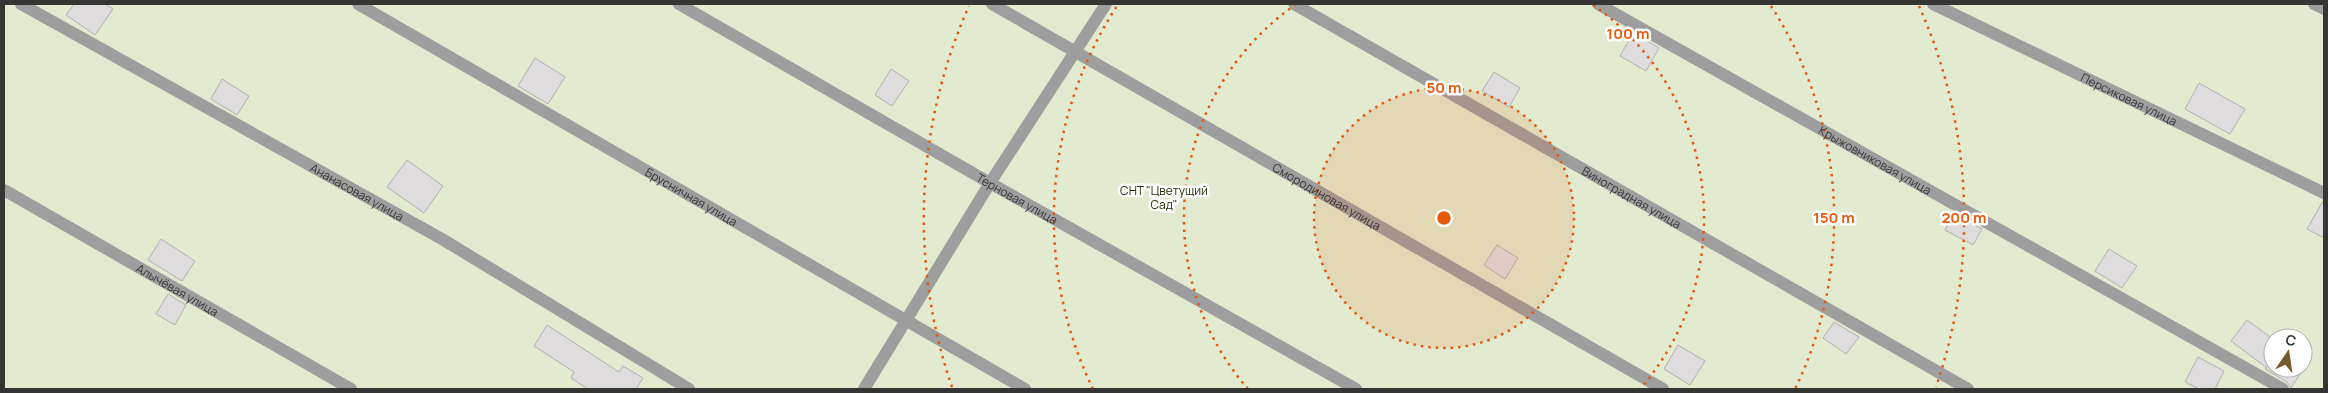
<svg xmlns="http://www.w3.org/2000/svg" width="2328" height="393" font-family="Manrope,sans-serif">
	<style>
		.green { fill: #e2eacf; fill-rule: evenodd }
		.building { fill: #dfdcde; stroke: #b4b0b2 }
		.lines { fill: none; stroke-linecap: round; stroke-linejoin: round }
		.street { stroke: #9e9e9f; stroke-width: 12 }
		.ring { fill: none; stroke: #e8590c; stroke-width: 2.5; stroke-dasharray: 2.5 5 }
		.labels { text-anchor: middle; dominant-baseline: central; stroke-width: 5; stroke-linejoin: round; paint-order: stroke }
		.street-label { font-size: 12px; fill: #353534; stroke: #fff }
		.park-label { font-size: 12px; fill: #273009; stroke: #fff }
		.centre { fill: #e8590c; stroke: #fff; stroke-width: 2.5 }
		.ring-label { font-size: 15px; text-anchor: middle; font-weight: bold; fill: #e8590c; stroke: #fff; stroke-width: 5; stroke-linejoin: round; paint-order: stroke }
	</style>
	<rect width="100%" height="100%" fill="#f8f7f3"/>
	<path class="green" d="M 4,4 L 2324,4 L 2324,389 L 4,389 ZM 2273,338 L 2303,338 L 2303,368 L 2273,368 Z"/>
	<g class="building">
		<path d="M 74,4 L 105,4 L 113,9 L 95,35 L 66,15 Z"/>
		<path d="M 1633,33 L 1659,48 L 1646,71 L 1620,56 Z"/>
		<path d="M 535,58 L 565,77 L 548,104 L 518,86 Z"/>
		<path d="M 891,69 L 909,81 L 892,106 L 875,95 Z"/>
		<path d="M 1494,72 L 1520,88 L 1509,107 L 1482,91 Z"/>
		<path d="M 222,79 L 249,96 L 237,115 L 211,99 Z"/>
		<path d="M 2199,83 L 2245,109 L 2230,134 L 2185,109 Z"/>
		<path d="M 407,160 L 443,186 L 424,213 L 387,187 Z"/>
		<path d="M 2323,201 L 2324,201 L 2324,238 L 2307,229 Z"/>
		<path d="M 1954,213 L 1982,229 L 1973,245 L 1945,230 Z"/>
		<path d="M 161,239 L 195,261 L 182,281 L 148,260 Z"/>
		<path d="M 1497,245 L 1518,258 L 1505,279 L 1484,265 Z"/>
		<path d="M 2109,249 L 2137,266 L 2122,288 L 2095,271 Z"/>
		<path d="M 168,294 L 186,305 L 175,325 L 156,314 Z"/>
		<path d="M 2247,320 L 2273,339 L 2273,368 L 2304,368 L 2291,388 L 2287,382 L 2265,369 L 2267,368 L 2231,341 Z"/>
		<path d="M 1834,322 L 1859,337 L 1846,354 L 1823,338 Z"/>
		<path d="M 547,325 L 619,372 L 623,366 L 643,378 L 636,389 L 588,389 L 571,378 L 574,372 L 534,346 Z"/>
		<path d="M 1678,345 L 1705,361 L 1690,385 L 1664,369 Z"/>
		<path d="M 2198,357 L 2224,371 L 2215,389 L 2199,389 L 2185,382 Z"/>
	</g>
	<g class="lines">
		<g class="street">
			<path id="s1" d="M 21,4 L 442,239 L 689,389"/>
			<path id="s2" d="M 358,4 L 1025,389"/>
			<path id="s3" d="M 679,4 L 990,183 L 1356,389"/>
			<path id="s4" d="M 992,4 L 1663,389"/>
			<path id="s5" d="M 1294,4 L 1968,389"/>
			<path id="s6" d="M 1598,4 L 2283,389"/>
			<path id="s7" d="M 1933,4 L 2324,193"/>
			<path d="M 2314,4 L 2324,9"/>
			<path id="s8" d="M 4,190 L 351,389"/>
			<path d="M 864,389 L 990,183 L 1106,4"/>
		</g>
	</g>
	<circle cx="1444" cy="218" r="130" fill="#e8590c" fill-opacity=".12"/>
	<g class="ring">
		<circle cx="1444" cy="218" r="130"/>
		<path d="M1248 389A260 260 0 0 1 1295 5M1593 5A260 260 0 0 1 1640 389"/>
		<path d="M1093 389A390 390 0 0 1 1117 6M1771 6A390 390 0 0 1 1795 389"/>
		<path d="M952 387A520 520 0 0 1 969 6M1919 6A520 520 0 0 1 1936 387"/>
	</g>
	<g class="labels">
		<g class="street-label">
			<text stroke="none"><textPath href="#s7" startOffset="218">Персиковая улица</textPath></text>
			<text stroke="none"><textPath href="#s6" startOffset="318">Крыжовниковая улица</textPath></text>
			<text stroke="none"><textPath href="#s1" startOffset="385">Ананасовая улица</textPath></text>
			<text stroke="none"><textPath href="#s5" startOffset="389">Виноградная улица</textPath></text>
			<text stroke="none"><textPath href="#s2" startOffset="385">Брусничная улица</textPath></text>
			<text stroke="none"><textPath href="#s4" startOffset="386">Смородиновая улица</textPath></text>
			<text stroke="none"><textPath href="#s3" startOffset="390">Терновая улица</textPath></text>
			<text stroke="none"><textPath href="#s8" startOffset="200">Алычёвая улица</textPath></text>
		</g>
		<g class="park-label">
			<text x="1164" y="190">СНТ "Цветущий<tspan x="1164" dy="14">Сад"</tspan></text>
		</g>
	</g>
	<circle cx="1444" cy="218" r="8" class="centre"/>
	<g class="ring-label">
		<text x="1628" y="39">100 m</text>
		<text x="1444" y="93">50 m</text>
		<text x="1834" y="223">150 m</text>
		<text x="1964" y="223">200 m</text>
	</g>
	<rect width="2328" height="393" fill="none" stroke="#353534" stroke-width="10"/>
	<g transform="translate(2288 353) rotate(13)"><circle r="24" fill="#ffffff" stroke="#aeaeae"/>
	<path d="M0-4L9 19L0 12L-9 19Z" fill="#755a2c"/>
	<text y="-8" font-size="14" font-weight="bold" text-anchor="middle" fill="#353534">С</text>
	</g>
</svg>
